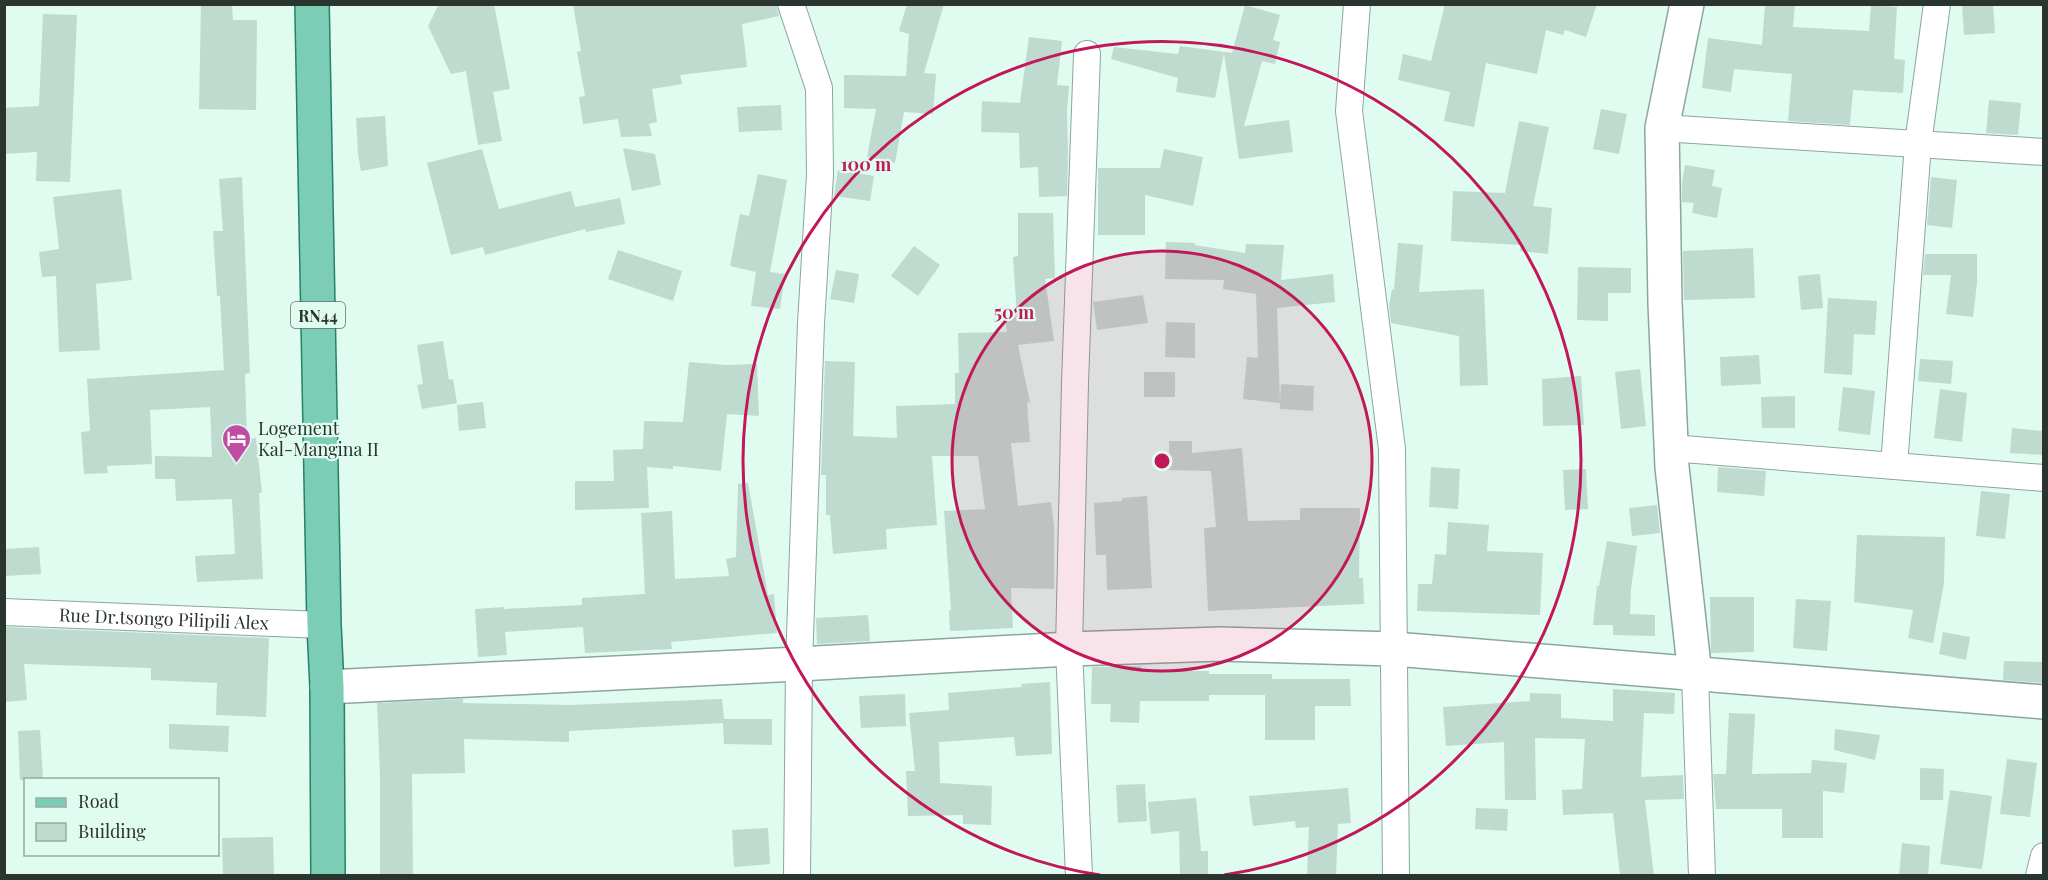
<svg xmlns="http://www.w3.org/2000/svg" width="2048" height="880" font-family="'Playfair Display',serif">
	<style>
		.building { fill: #bfdace }
		.lines { fill: none; stroke-linecap: round; stroke-linejoin: round }
		.minor-casing { stroke: #8da69c; stroke-width: 28 }
		.tertiary-casing { stroke: #8da69c; stroke-width: 36 }
		.primary-casing { stroke: #268267; stroke-width: 36 }
		.minor { stroke: #fff; stroke-width: 26 }
		.tertiary { stroke: #fff; stroke-width: 33 }
		.primary { stroke: #7ccdb6; stroke-width: 33 }
		.ring { fill: none; stroke: #c2185b; stroke-width: 3 }
		.labels { text-anchor: middle; dominant-baseline: central; stroke-width: 4.5; stroke-linejoin: round; paint-order: stroke }
		.shield { fill: #e0fbef; stroke: #617069; stroke-width: 1.5 }
		.shield-label { font-size: 16px; font-weight: bold; fill: #2a3530 }
		.poi-label { font-size: 18px; fill: #2a3530; stroke: #e0fbef; text-anchor: start }
		.street-label { font-size: 18px; fill: #2a3530; stroke: #e0fbef }
		.centre { fill: #c2185b; stroke: #e0fbef; stroke-width: 3 }
		.ring-label { font-size: 18px; text-anchor: middle; font-weight: bold; fill: #c2185b; stroke: #e0fbef; stroke-width: 4.5; stroke-linejoin: round; paint-order: stroke }
	</style>
	<rect width="100%" height="100%" fill="#e0fbef"/>
	<g class="building">
		<path d="M 201,4 L 232,4 L 233,20 L 257,20 L 256,110 L 199,109 Z"/>
		<path d="M 439,4 L 494,4 L 510,89 L 493,92 L 502,141 L 478,145 L 466,71 L 451,74 L 428,26 Z"/>
		<path d="M 573,4 L 776,4 L 779,16 L 742,24 L 747,67 L 680,75 L 682,84 L 652,89 L 657,122 L 649,124 L 652,136 L 621,137 L 618,119 L 583,124 L 579,97 L 585,96 L 577,52 L 581,51 Z"/>
		<path d="M 907,4 L 944,4 L 924,73 L 936,74 L 933,114 L 904,112 L 895,163 L 867,157 L 876,109 L 844,108 L 844,75 L 906,76 L 909,34 L 899,31 Z"/>
		<path d="M 1445,4 L 1597,4 L 1586,37 L 1565,30 L 1563,35 L 1546,30 L 1537,74 L 1486,63 L 1474,127 L 1444,121 L 1450,92 L 1398,80 L 1403,54 L 1431,61 Z"/>
		<path d="M 1765,4 L 1795,4 L 1793,27 L 1869,31 L 1871,5 L 1897,7 L 1894,59 L 1905,60 L 1903,93 L 1853,90 L 1850,125 L 1788,121 L 1792,74 L 1734,69 L 1731,92 L 1702,88 L 1708,38 L 1762,45 Z"/>
		<path d="M 1962,4 L 1993,4 L 1995,33 L 1964,35 Z"/>
		<path d="M 1245,5 L 1280,15 L 1273,40 L 1280,42 L 1275,64 L 1262,61 L 1244,126 L 1289,120 L 1293,152 L 1239,159 L 1224,53 L 1215,98 L 1176,92 L 1178,78 L 1111,59 L 1114,47 L 1178,54 L 1180,46 L 1232,53 Z"/>
		<path d="M 43,14 L 77,15 L 70,182 L 36,181 L 37,152 L 4,154 L 4,108 L 39,106 Z"/>
		<path d="M 1029,37 L 1062,41 L 1057,85 L 1069,86 L 1067,111 L 1068,151 L 1067,196 L 1039,197 L 1038,167 L 1020,168 L 1019,133 L 981,132 L 982,101 L 1020,103 Z"/>
		<path d="M 1989,100 L 2021,103 L 2018,135 L 1986,133 Z"/>
		<path d="M 781,105 L 782,130 L 739,132 L 737,107 Z"/>
		<path d="M 1601,109 L 1627,114 L 1619,154 L 1593,149 Z"/>
		<path d="M 385,116 L 388,166 L 361,171 L 358,154 L 356,118 Z"/>
		<path d="M 1519,121 L 1549,127 L 1533,206 L 1552,208 L 1548,254 L 1520,251 L 1521,245 L 1451,241 L 1453,191 L 1505,193 Z"/>
		<path d="M 623,148 L 655,154 L 661,185 L 632,191 Z"/>
		<path d="M 482,149 L 499,209 L 571,191 L 575,207 L 620,198 L 625,224 L 586,232 L 585,229 L 485,255 L 483,247 L 451,255 L 427,163 Z"/>
		<path d="M 1164,149 L 1203,157 L 1193,206 L 1145,195 L 1145,235 L 1098,235 L 1098,168 L 1160,168 Z"/>
		<path d="M 1685,165 L 1715,170 L 1712,186 L 1722,188 L 1717,218 L 1692,213 L 1694,203 L 1682,202 L 1682,182 Z"/>
		<path d="M 838,170 L 874,176 L 870,201 L 834,196 Z"/>
		<path d="M 758,174 L 787,180 L 770,272 L 785,274 L 780,309 L 751,306 L 756,272 L 730,266 L 740,214 L 749,216 Z"/>
		<path d="M 242,177 L 250,373 L 245,374 L 247,439 L 256,438 L 262,493 L 259,493 L 263,579 L 197,582 L 195,556 L 235,554 L 232,499 L 176,501 L 175,479 L 155,479 L 155,456 L 212,457 L 210,407 L 150,410 L 152,464 L 107,466 L 108,473 L 84,474 L 81,432 L 90,431 L 87,379 L 224,370 L 220,296 L 217,296 L 213,231 L 223,231 L 219,179 Z"/>
		<path d="M 1931,177 L 1957,180 L 1952,228 L 1927,225 Z"/>
		<path d="M 121,189 L 132,280 L 96,284 L 100,350 L 59,352 L 56,276 L 42,277 L 39,252 L 59,249 L 53,197 Z"/>
		<path d="M 1018,213 L 1053,213 L 1055,278 L 1045,279 L 1054,341 L 1018,345 L 1030,402 L 1027,403 L 1030,442 L 1011,443 L 1018,506 L 1051,502 L 1054,525 L 1054,589 L 1011,588 L 1013,628 L 950,631 L 949,610 L 951,610 L 944,511 L 985,509 L 978,456 L 932,456 L 937,525 L 886,529 L 887,549 L 833,554 L 830,515 L 826,515 L 826,475 L 821,475 L 825,361 L 855,362 L 853,436 L 897,438 L 896,406 L 955,404 L 955,373 L 959,373 L 958,333 L 1007,332 L 1005,318 L 1017,316 L 1013,257 L 1018,256 Z"/>
		<path d="M 1166,242 L 1195,243 L 1195,245 L 1245,253 L 1246,244 L 1284,245 L 1281,280 L 1333,274 L 1335,302 L 1277,308 L 1280,401 L 1281,384 L 1314,386 L 1313,411 L 1280,409 L 1280,403 L 1243,399 L 1247,357 L 1258,358 L 1256,294 L 1223,289 L 1224,280 L 1165,279 Z"/>
		<path d="M 1398,243 L 1423,245 L 1419,292 L 1484,289 L 1488,385 L 1460,386 L 1459,336 L 1391,323 L 1389,306 L 1392,289 L 1394,290 Z"/>
		<path d="M 914,246 L 940,265 L 918,296 L 891,276 Z"/>
		<path d="M 1753,248 L 1755,298 L 1684,300 L 1683,251 Z"/>
		<path d="M 618,250 L 682,271 L 673,301 L 608,279 Z"/>
		<path d="M 1925,254 L 1977,254 L 1977,283 L 1973,317 L 1946,314 L 1951,275 L 1923,275 Z"/>
		<path d="M 1578,267 L 1631,268 L 1631,293 L 1608,293 L 1608,321 L 1577,320 Z"/>
		<path d="M 836,270 L 859,274 L 854,303 L 830,299 Z"/>
		<path d="M 1820,274 L 1823,308 L 1801,310 L 1798,276 Z"/>
		<path d="M 1143,295 L 1148,323 L 1097,330 L 1093,302 Z"/>
		<path d="M 1828,298 L 1877,301 L 1875,335 L 1854,334 L 1852,375 L 1824,373 Z"/>
		<path d="M 1166,322 L 1195,323 L 1195,358 L 1165,357 Z"/>
		<path d="M 443,341 L 449,380 L 453,379 L 457,403 L 422,409 L 417,385 L 423,384 L 417,345 Z"/>
		<path d="M 1759,355 L 1761,384 L 1721,386 L 1720,357 Z"/>
		<path d="M 1920,359 L 1953,361 L 1951,384 L 1918,381 Z"/>
		<path d="M 689,362 L 726,365 L 757,364 L 759,416 L 727,414 L 721,471 L 673,466 L 673,469 L 647,467 L 649,508 L 575,510 L 575,481 L 614,481 L 613,450 L 643,449 L 644,421 L 683,422 Z"/>
		<path d="M 1640,369 L 1646,426 L 1621,429 L 1615,372 Z"/>
		<rect x="1144" y="372" width="31" height="25"/>
		<path d="M 1581,376 L 1584,425 L 1543,426 L 1542,379 Z"/>
		<path d="M 1843,387 L 1875,391 L 1870,435 L 1838,431 Z"/>
		<path d="M 1940,389 L 1967,393 L 1962,442 L 1934,438 Z"/>
		<path d="M 1795,396 L 1795,428 L 1762,428 L 1761,397 Z"/>
		<path d="M 483,402 L 486,428 L 459,431 L 457,405 Z"/>
		<path d="M 2012,428 L 2043,431 L 2043,455 L 2010,453 Z"/>
		<path d="M 1169,441 L 1192,441 L 1192,453 L 1242,448 L 1248,521 L 1300,520 L 1300,508 L 1360,508 L 1359,578 L 1363,578 L 1364,604 L 1208,611 L 1204,528 L 1216,527 L 1211,471 L 1164,470 L 1163,455 L 1169,454 Z"/>
		<path d="M 1431,467 L 1460,469 L 1458,509 L 1429,507 Z"/>
		<path d="M 1718,467 L 1766,471 L 1764,496 L 1717,492 Z"/>
		<path d="M 1586,469 L 1588,509 L 1565,510 L 1563,470 Z"/>
		<path d="M 748,483 L 768,595 L 774,594 L 777,633 L 671,642 L 672,649 L 585,653 L 583,627 L 505,632 L 507,655 L 478,657 L 475,609 L 504,607 L 504,609 L 582,605 L 582,598 L 645,594 L 641,513 L 672,511 L 675,579 L 729,576 L 726,559 L 736,557 L 738,484 Z"/>
		<path d="M 1981,491 L 2010,494 L 2005,539 L 1976,536 Z"/>
		<path d="M 1147,496 L 1152,588 L 1107,590 L 1106,555 L 1096,555 L 1094,503 L 1122,501 L 1122,498 Z"/>
		<path d="M 1657,505 L 1660,533 L 1632,536 L 1629,508 Z"/>
		<path d="M 1448,522 L 1489,525 L 1487,551 L 1543,553 L 1540,615 L 1417,611 L 1418,584 L 1432,584 L 1435,554 L 1446,555 Z"/>
		<path d="M 1857,535 L 1945,537 L 1944,583 L 1933,643 L 1908,638 L 1913,610 L 1854,602 Z"/>
		<path d="M 1607,541 L 1637,546 L 1631,589 L 1630,614 L 1655,615 L 1655,636 L 1613,635 L 1613,625 L 1593,625 L 1597,586 L 1599,586 Z"/>
		<path d="M 39,547 L 41,574 L 4,576 L 4,549 Z"/>
		<path d="M 1710,597 L 1754,597 L 1754,652 L 1711,653 Z"/>
		<path d="M 1796,599 L 1831,601 L 1827,651 L 1793,648 Z"/>
		<path d="M 868,615 L 870,641 L 817,644 L 816,618 Z"/>
		<path d="M 4,627 L 269,638 L 266,717 L 216,715 L 217,683 L 151,680 L 151,668 L 24,664 L 27,700 L 4,702 Z"/>
		<path d="M 1943,632 L 1970,637 L 1966,660 L 1939,654 Z"/>
		<path d="M 2004,661 L 2043,662 L 2043,683 L 2003,680 Z"/>
		<path d="M 1141,666 L 1141,671 L 1209,671 L 1209,674 L 1272,674 L 1272,679 L 1350,679 L 1351,706 L 1315,706 L 1315,740 L 1265,740 L 1265,695 L 1209,695 L 1209,701 L 1140,701 L 1139,723 L 1110,722 L 1111,704 L 1091,704 L 1092,667 Z"/>
		<path d="M 1050,682 L 1052,754 L 1016,756 L 1014,737 L 939,742 L 940,783 L 992,786 L 991,825 L 963,824 L 963,815 L 908,816 L 906,771 L 915,771 L 909,713 L 949,710 L 948,693 L 1022,687 L 1021,684 Z"/>
		<path d="M 1613,689 L 1675,693 L 1674,714 L 1644,713 L 1641,777 L 1683,775 L 1684,799 L 1645,800 L 1654,876 L 1620,876 L 1613,813 L 1563,815 L 1562,790 L 1582,789 L 1585,739 L 1535,738 L 1536,800 L 1505,800 L 1504,742 L 1446,746 L 1443,707 L 1530,701 L 1530,693 L 1561,694 L 1561,718 L 1613,721 Z"/>
		<path d="M 905,694 L 906,726 L 861,728 L 859,696 Z"/>
		<path d="M 463,699 L 463,703 L 569,705 L 722,699 L 724,719 L 772,719 L 772,745 L 724,744 L 723,723 L 569,731 L 569,742 L 464,739 L 465,773 L 412,774 L 413,876 L 380,876 L 380,775 L 377,703 Z"/>
		<path d="M 1729,713 L 1755,714 L 1752,774 L 1811,773 L 1812,760 L 1847,763 L 1844,793 L 1823,791 L 1823,838 L 1782,838 L 1782,809 L 1716,809 L 1713,774 L 1726,774 Z"/>
		<path d="M 169,724 L 229,726 L 228,752 L 169,749 Z"/>
		<path d="M 1835,729 L 1880,735 L 1875,760 L 1834,750 Z"/>
		<path d="M 40,730 L 43,780 L 20,780 L 18,731 Z"/>
		<path d="M 2007,759 L 2037,763 L 2030,817 L 2000,814 Z"/>
		<path d="M 1920,768 L 1944,769 L 1943,800 L 1920,800 Z"/>
		<path d="M 1145,784 L 1147,821 L 1118,823 L 1116,785 Z"/>
		<path d="M 1348,788 L 1351,823 L 1338,824 L 1336,876 L 1307,876 L 1309,827 L 1296,828 L 1295,821 L 1253,826 L 1249,796 Z"/>
		<path d="M 1950,790 L 1992,796 L 1982,869 L 1940,864 Z"/>
		<path d="M 1196,798 L 1201,851 L 1208,851 L 1208,876 L 1180,876 L 1179,831 L 1151,834 L 1148,802 Z"/>
		<path d="M 1476,808 L 1508,809 L 1507,831 L 1475,829 Z"/>
		<path d="M 768,828 L 770,864 L 734,867 L 732,830 Z"/>
		<path d="M 273,837 L 274,876 L 223,876 L 222,838 Z"/>
		<path d="M 1902,843 L 1930,846 L 1928,876 L 1899,876 Z"/>
	</g>
	<g class="lines">
		<defs>
			<g id="minor">
				<path d="M 791,4 L 819,88 L 820,175 L 811,323 L 799,664 L 797,876"/>
				<path d="M 1357,4 L 1349,111 L 1392,449 L 1396,876"/>
				<path d="M 1662,128 L 2044,152"/>
				<path d="M 1671,448 L 2044,478"/>
				<path d="M 1894,466 L 1918,144 L 1937,4"/>
				<path id="s1" d="M 4,612 L 324,625"/>
				<path d="M 1695,675 L 1702,876"/>
				<path d="M 1079,876 L 1069,649 L 1075,383 L 1087,54"/>
				<path d="M 2039,876 L 2044,856"/>
			</g>
			<g id="tertiary">
				<path d="M 1687,4 L 1662,128 L 1665,303 L 1672,467 L 1695,675"/>
				<path d="M 327,687 L 799,664 L 1069,649 L 1220,644 L 1394,649 L 2044,702"/>
			</g>
			<path id="primary" d="M 312,4 L 324,625 L 327,687 L 328,876"/>
		</defs>
		<use href="#minor" class="minor-casing"/>
		<use href="#tertiary" class="tertiary-casing"/>
		<use href="#primary" class="primary-casing"/>
		<use href="#minor" class="minor"/>
		<use href="#tertiary" class="tertiary"/>
		<use href="#primary" class="primary"/>
	</g>
	<circle cx="1162" cy="461" r="210" fill="#c2185b" fill-opacity=".12"/>
	<g class="ring">
		<circle cx="1162" cy="461" r="210"/>
		<path d="M1100 875A419 419 0 1 1 1224 875"/>
	</g>
	<defs>
		<symbol id="hotel-pin" viewBox="-11 -11 22 30"><path d="M0 17L-7.5 6A9.5 9.5 0 1 1 7.5 6Z" fill="#c04ca4" stroke="#e0fbef"/><path d="M-6-4.5h1.5V1H6V5H4.5V3h-9V5H-6ZM-4 0a1.8 1.8 0 1 1 3.6 0ZM.5 0V-2.5h3Q6-2.5 6 0Z" fill="#fff"/></symbol>
	</defs>
	<g fill-rule="evenodd">
		<use href="#hotel-pin" x="220" y="422" width="33" height="45"/>
	</g>
	<g class="labels">
		<rect class="shield" x="291" y="302" width="54" height="26" rx="4.5"/>
		<g class="shield-label">
			<text x="318" y="315">RN44</text>
		</g>
		<g class="poi-label">
			<text x="258" y="428">Logement<tspan x="258" dy="21">Kal-Mangina II</tspan></text>
		</g>
		<g class="street-label">
			<text stroke="none"><textPath href="#s1" startOffset="160">Rue Dr.tsongo Pilipili Alex</textPath></text>
		</g>
	</g>
	<circle cx="1162" cy="461" r="9" class="centre"/>
	<g class="ring-label">
		<text x="866" y="171">100 m</text>
		<text x="1014" y="319">50 m</text>
	</g>
	<rect width="2048" height="880" fill="none" stroke="#2a3530" stroke-width="12"/>
	<rect x="24" y="778" width="195" height="78" fill="#e0fbef" stroke="#97aca3" stroke-width="1.5"/>
	<rect x="36" y="798" width="30" height="9" fill="#7ccdb6" stroke="#97aca3" stroke-width="1.5"/>
	<text x="78" y="808" font-size="18" fill="#2a3530">Road</text>
	<rect x="36" y="823" width="30" height="18" fill="#bfdace" stroke="#97aca3" stroke-width="1.5"/>
	<text x="78" y="838" font-size="18" fill="#2a3530">Building</text>
</svg>
